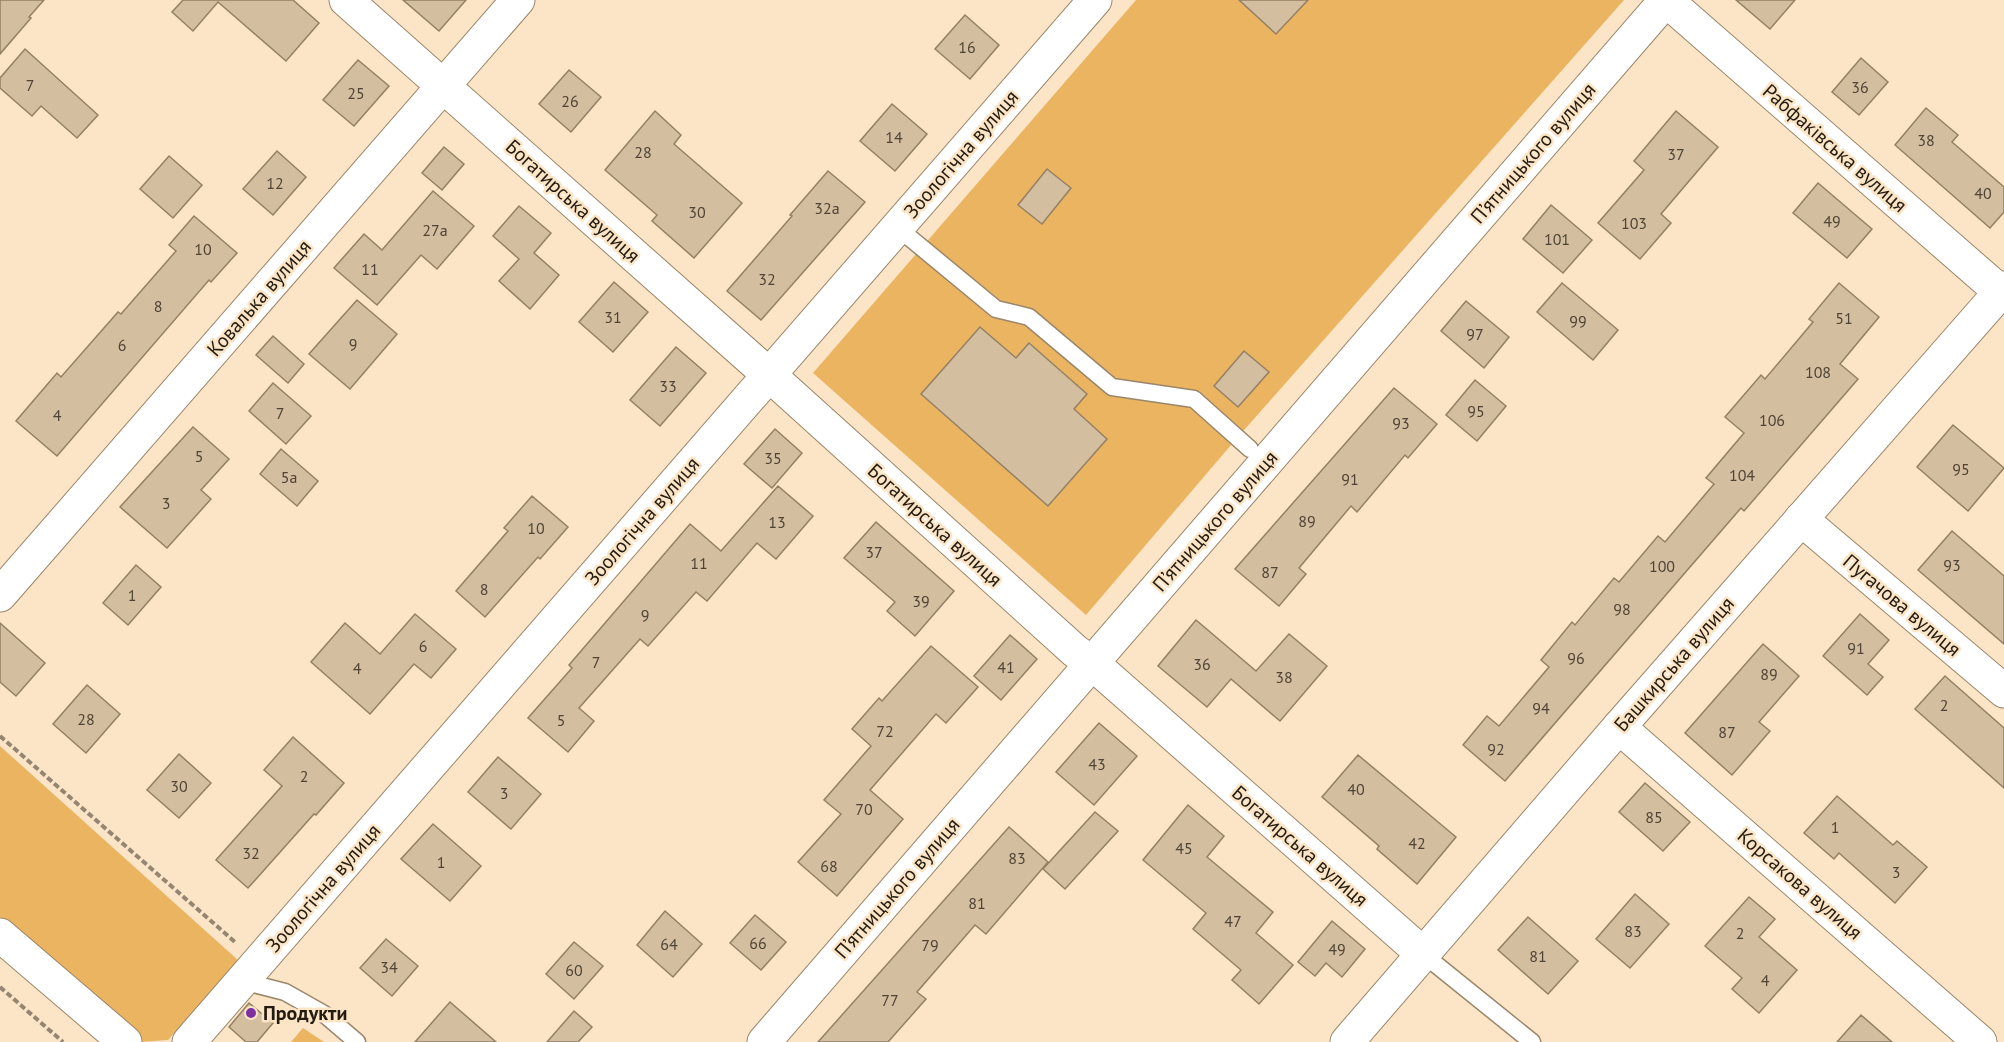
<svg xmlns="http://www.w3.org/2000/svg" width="2004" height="1042" font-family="'PT Sans',sans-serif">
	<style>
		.green { fill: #ebb461 }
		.building { fill: #d3bea0; stroke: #948064; stroke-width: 1.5 }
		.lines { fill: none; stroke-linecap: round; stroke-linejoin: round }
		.service-casing { stroke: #9a866a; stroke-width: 19 }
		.minor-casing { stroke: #9a866a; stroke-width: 35 }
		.tertiary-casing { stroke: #9a866a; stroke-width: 35 }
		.path { stroke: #968671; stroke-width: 4; stroke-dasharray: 6 3; stroke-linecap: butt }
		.service { stroke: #fff; stroke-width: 16 }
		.minor { stroke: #fff; stroke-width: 33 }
		.tertiary { stroke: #fff; stroke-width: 33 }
		.poi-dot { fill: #7f30a0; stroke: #fbe5c6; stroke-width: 2 }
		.labels { text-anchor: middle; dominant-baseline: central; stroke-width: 5; stroke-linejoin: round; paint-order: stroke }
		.number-label { font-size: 16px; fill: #4f4434 }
		.street-label { font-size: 20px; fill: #231b10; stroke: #fbe5c6 }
		.poi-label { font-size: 20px; font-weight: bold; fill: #231b10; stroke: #fbe5c6; text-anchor: start }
	</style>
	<rect width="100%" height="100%" fill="#fbe5c6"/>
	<g class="green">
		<path d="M 1136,0 L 1624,0 L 1237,438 L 1086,615 L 813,373 Z"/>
		<path d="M 0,746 L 239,961 L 168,1040 L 139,1042 L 0,917 Z"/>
		<path d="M 303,1028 L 324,1042 L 291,1042 Z"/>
	</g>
	<g class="building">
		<path d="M 0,0 L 44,0 L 29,17 L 31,18 L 0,54 Z"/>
		<path d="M 183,0 L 293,0 L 319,23 L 286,61 L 218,2 L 193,31 L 172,12 Z"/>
		<path d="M 403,0 L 466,0 L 439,31 Z"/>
		<path d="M 1239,0 L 1308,0 L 1276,34 Z"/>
		<path d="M 1736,0 L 1795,0 L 1770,29 Z"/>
		<path d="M 965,15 L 999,45 L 970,79 L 935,49 Z"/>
		<path d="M 25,49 L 98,115 L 77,138 L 41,106 L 32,116 L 0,88 L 0,78 Z"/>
		<path d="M 1861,58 L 1888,82 L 1859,115 L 1832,92 Z"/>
		<path d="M 358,60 L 389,86 L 354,126 L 323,100 Z"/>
		<path d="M 569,70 L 601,97 L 571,132 L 539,104 Z"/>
		<path d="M 892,104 L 927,134 L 895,171 L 860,141 Z"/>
		<path d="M 1926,108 L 1958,135 L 1952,142 L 2004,187 L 2004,212 L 1990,228 L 1895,145 Z"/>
		<path d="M 655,111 L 681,135 L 674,144 L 742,203 L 694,258 L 652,221 L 657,215 L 605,170 Z"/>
		<path d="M 1676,111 L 1718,147 L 1661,214 L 1671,223 L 1640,259 L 1598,223 L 1644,170 L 1634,161 Z"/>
		<path d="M 444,147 L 464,164 L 442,190 L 422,173 Z"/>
		<path d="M 277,151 L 306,177 L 273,215 L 243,189 Z"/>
		<path d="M 169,156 L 202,185 L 173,218 L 140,189 Z"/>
		<path d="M 1047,169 L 1071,188 L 1042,224 L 1018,205 Z"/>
		<path d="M 828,171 L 865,202 L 761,320 L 727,291 L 792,216 L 790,215 Z"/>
		<path d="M 1818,183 L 1872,229 L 1847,258 L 1793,213 Z"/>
		<path d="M 433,191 L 474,226 L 437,269 L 421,255 L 377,305 L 334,268 L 364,234 L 382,250 Z"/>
		<path d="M 1551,205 L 1592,240 L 1563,273 L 1523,239 Z"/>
		<path d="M 519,206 L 551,233 L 534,253 L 559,275 L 530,309 L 499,281 L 519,259 L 493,236 Z"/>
		<path d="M 194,216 L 237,253 L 211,282 L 209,280 L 57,456 L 16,421 L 57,373 L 61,377 L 118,312 L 121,314 L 176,251 L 169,245 Z"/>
		<path d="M 614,282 L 648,312 L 613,352 L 579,322 Z"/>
		<path d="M 1562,283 L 1618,330 L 1593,360 L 1537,312 Z"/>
		<path d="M 1839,283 L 1879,317 L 1840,364 L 1858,379 L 1744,511 L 1741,508 L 1505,781 L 1463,745 L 1487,716 L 1499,726 L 1549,667 L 1541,660 L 1572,622 L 1575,625 L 1614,578 L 1619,582 L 1658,536 L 1665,542 L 1714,484 L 1706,478 L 1744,433 L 1725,417 L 1761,375 L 1765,379 L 1813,322 L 1809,319 Z"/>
		<path d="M 357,300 L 397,334 L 350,389 L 309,354 Z"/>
		<path d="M 1466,301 L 1509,337 L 1484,368 L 1441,331 Z"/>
		<path d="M 980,327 L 1016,358 L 1029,343 L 1087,394 L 1074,409 L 1107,439 L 1048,506 L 921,394 Z"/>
		<path d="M 273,336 L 304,364 L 288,383 L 256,355 Z"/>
		<path d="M 676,347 L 706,373 L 660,426 L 630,400 Z"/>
		<path d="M 1244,351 L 1269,372 L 1238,407 L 1214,386 Z"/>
		<path d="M 1475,380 L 1506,406 L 1477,441 L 1446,415 Z"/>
		<path d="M 273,383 L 311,416 L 286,444 L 249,411 Z"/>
		<path d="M 1394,388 L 1437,424 L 1408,458 L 1405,455 L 1357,512 L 1351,506 L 1299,568 L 1306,574 L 1279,606 L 1235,569 Z"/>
		<path d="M 1953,425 L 2004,468 L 1968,511 L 1917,467 Z"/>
		<path d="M 193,427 L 229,459 L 201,490 L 211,499 L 167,548 L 120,507 Z"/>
		<path d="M 775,429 L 802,453 L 772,488 L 744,464 Z"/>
		<path d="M 281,449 L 318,481 L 297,506 L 260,474 Z"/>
		<path d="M 778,486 L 813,516 L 776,559 L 757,543 L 707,601 L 696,592 L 648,646 L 640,639 L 579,708 L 594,721 L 568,752 L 528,718 L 572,668 L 569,665 L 690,524 L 721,551 Z"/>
		<path d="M 532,496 L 568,527 L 540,559 L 538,557 L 485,617 L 456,591 L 508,531 L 504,528 Z"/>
		<path d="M 876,522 L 954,591 L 915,636 L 887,611 L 895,602 L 844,558 Z"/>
		<path d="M 1952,531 L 2004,576 L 2004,644 L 1918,570 Z"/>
		<path d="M 136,565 L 161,587 L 128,625 L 103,603 Z"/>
		<path d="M 415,614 L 456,649 L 431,678 L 414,664 L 370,714 L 311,662 L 345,623 L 380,654 Z"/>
		<path d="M 1860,614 L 1889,640 L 1868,664 L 1883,677 L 1867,695 L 1823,656 Z"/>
		<path d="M 1196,620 L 1256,671 L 1289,634 L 1327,666 L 1280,721 L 1231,679 L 1207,707 L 1158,666 Z"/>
		<path d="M 0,623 L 45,663 L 16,696 L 0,682 Z"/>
		<path d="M 1010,635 L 1037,659 L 1001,700 L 974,676 Z"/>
		<path d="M 1763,644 L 1799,676 L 1759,722 L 1770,731 L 1732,775 L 1685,733 Z"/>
		<path d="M 931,646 L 978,687 L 946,723 L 936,714 L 870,790 L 903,819 L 837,896 L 798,862 L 841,814 L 824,800 L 871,746 L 852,729 L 879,698 L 882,701 Z"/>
		<path d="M 1945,676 L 2004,728 L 2004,788 L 1915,709 Z"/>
		<path d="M 87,685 L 120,714 L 86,753 L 53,724 Z"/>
		<path d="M 1099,723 L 1137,756 L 1094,805 L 1056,772 Z"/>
		<path d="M 293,737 L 344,783 L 316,815 L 314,814 L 248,888 L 216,860 L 282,786 L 264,770 Z"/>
		<path d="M 179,754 L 211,783 L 179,818 L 147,790 Z"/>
		<path d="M 1358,755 L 1456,837 L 1417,884 L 1377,849 L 1379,846 L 1322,797 Z"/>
		<path d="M 498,757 L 541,794 L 511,829 L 468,792 Z"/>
		<path d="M 1645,783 L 1690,822 L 1663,851 L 1619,812 Z"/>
		<path d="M 1837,796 L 1893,845 L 1897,841 L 1927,867 L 1895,903 L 1839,853 L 1834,859 L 1804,833 Z"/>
		<path d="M 1188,805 L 1224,836 L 1207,857 L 1273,912 L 1256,933 L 1293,965 L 1259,1004 L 1232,980 L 1241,970 L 1193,929 L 1206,913 L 1143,860 Z"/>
		<path d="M 1095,812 L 1118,831 L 1065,889 L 1043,869 Z"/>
		<path d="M 433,824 L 481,866 L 450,901 L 401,859 Z"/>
		<path d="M 1009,827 L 1048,862 L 986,934 L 975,925 L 917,992 L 926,999 L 888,1042 L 818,1042 Z"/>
		<path d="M 1635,894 L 1669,924 L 1630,968 L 1596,939 Z"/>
		<path d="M 1749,897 L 1775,919 L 1759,937 L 1797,970 L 1759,1013 L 1732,989 L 1742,978 L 1705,946 Z"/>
		<path d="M 665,911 L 702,944 L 673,977 L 637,945 Z"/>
		<path d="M 755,915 L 786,942 L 761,970 L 730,943 Z"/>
		<path d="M 1528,917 L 1578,961 L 1548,994 L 1498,950 Z"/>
		<path d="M 1332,921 L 1365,949 L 1342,977 L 1326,963 L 1315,976 L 1298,962 Z"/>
		<path d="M 386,939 L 418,966 L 392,996 L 360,968 Z"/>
		<path d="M 574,942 L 603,966 L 574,999 L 546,974 Z"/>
		<path d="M 450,1002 L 496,1042 L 415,1042 Z"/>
		<path d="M 249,1003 L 273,1023 L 257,1042 L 246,1042 L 229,1027 Z"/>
		<path d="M 574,1011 L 592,1027 L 578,1042 L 547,1042 Z"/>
		<path d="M 1861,1015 L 1892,1042 L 1837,1042 Z"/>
	</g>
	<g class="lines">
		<defs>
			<g id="service">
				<path d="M 898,228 L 996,309 L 1029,317 L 1112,387 L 1194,399 L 1250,449"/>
				<path d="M 1423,954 L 1532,1042"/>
				<path d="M 242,981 L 285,992 L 324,1014 L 357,1042"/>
			</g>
			<g id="minor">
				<path d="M 346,0 L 786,390 L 1075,651 L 1092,663 L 1423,954"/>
				<path d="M 1666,0 L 2004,295"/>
				<path d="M 1801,519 L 2004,691"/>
				<path d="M 0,595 L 518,0"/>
				<path d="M 1619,727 L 1980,1042"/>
				<path d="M 189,1042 L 1095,0"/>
				<path d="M 764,1042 L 1666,0"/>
				<path d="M 1347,1042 L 1619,727 L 2004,288"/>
			</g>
			<path id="tertiary" d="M 0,935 L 125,1042"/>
		</defs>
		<use href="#service" class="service-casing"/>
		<use href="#minor" class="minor-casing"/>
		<use href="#tertiary" class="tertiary-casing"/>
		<g class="path">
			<path d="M 0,736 L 235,942"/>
			<path d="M 0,987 L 63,1042"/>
		</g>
		<use href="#service" class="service"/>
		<use href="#minor" class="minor"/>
		<use href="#tertiary" class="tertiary"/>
	</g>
	<circle class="poi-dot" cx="251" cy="1013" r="6"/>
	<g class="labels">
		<g class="number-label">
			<text x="967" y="47">16</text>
			<text x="30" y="85">7</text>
			<text x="1860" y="87">36</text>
			<text x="356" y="93">25</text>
			<text x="570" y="101">26</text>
			<text x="894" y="137">14</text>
			<text x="1926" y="140">38</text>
			<text x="643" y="152">28</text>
			<text x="1676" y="154">37</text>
			<text x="275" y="183">12</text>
			<text x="1983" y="193">40</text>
			<text x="827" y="208">32а</text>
			<text x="697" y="212">30</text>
			<text x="1832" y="221">49</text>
			<text x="1634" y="223">103</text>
			<text x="435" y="230">27а</text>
			<text x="1557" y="239">101</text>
			<text x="203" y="249">10</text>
			<text x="370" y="269">11</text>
			<text x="767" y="279">32</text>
			<text x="158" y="306">8</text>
			<text x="613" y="317">31</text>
			<text x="1844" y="318">51</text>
			<text x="1578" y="321">99</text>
			<text x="1475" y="334">97</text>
			<text x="353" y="344">9</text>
			<text x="122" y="345">6</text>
			<text x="1818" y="372">108</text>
			<text x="668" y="386">33</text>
			<text x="1476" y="411">95</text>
			<text x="280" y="413">7</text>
			<text x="57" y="415">4</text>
			<text x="1772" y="420">106</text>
			<text x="1401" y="423">93</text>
			<text x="199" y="456">5</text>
			<text x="773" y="458">35</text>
			<text x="1961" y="469">95</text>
			<text x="1742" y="475">104</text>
			<text x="289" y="477">5а</text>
			<text x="1350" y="479">91</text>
			<text x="166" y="503">3</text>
			<text x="1307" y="521">89</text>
			<text x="777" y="522">13</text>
			<text x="536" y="528">10</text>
			<text x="874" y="552">37</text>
			<text x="699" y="563">11</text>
			<text x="1952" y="565">93</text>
			<text x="1662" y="566">100</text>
			<text x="1270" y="572">87</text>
			<text x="484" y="589">8</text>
			<text x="132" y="595">1</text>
			<text x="921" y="601">39</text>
			<text x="1622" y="609">98</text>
			<text x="645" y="615">9</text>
			<text x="423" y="646">6</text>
			<text x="1856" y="648">91</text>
			<text x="1576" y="658">96</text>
			<text x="596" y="662">7</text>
			<text x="1202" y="664">36</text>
			<text x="1006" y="667">41</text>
			<text x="357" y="668">4</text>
			<text x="1769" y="674">89</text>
			<text x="1284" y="677">38</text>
			<text x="1944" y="705">2</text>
			<text x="1541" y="708">94</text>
			<text x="86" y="719">28</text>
			<text x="561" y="720">5</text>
			<text x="885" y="731">72</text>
			<text x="1727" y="732">87</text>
			<text x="1496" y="749">92</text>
			<text x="1097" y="764">43</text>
			<text x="304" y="776">2</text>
			<text x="179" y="786">30</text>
			<text x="1356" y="789">40</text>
			<text x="504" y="793">3</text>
			<text x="864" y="809">70</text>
			<text x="1654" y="817">85</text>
			<text x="1835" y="827">1</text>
			<text x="1417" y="843">42</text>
			<text x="1184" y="848">45</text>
			<text x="251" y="853">32</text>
			<text x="1017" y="858">83</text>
			<text x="441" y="862">1</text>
			<text x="829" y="866">68</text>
			<text x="1896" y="872">3</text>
			<text x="977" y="903">81</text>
			<text x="1233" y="921">47</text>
			<text x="1633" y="931">83</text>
			<text x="1740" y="933">2</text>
			<text x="758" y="943">66</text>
			<text x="669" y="944">64</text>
			<text x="930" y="945">79</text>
			<text x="1337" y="949">49</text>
			<text x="1538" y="956">81</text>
			<text x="389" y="967">34</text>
			<text x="574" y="970">60</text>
			<text x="1765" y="980">4</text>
			<text x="890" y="1000">77</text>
		</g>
		<g class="street-label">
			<text transform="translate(1835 148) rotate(41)">Рабфаківська вулиця</text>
			<text transform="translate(1533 153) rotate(-49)">П’ятницького вулиця</text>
			<text transform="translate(961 154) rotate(-49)">Зоологічна вулиця</text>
			<text transform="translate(573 201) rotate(42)">Богатирська вулиця</text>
			<text transform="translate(259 298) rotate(-49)">Ковалька вулиця</text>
			<text transform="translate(642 521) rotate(-49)">Зоологічна вулиця</text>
			<text transform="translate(1215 521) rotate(-49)">П’ятницького вулиця</text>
			<text transform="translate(935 525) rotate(42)">Богатирська вулиця</text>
			<text transform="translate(1902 605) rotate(40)">Пугачова вулиця</text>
			<text transform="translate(1674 664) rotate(-49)">Башкирська вулиця</text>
			<text transform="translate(1300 846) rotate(41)">Богатирська вулиця</text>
			<text transform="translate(1800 884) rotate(41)">Корсакова вулиця</text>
			<text transform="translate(323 888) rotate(-49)">Зоологічна вулиця</text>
			<text transform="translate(897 888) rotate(-49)">П’ятницького вулиця</text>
		</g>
		<g class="poi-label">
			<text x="263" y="1013">Продукти</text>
		</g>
	</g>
</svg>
